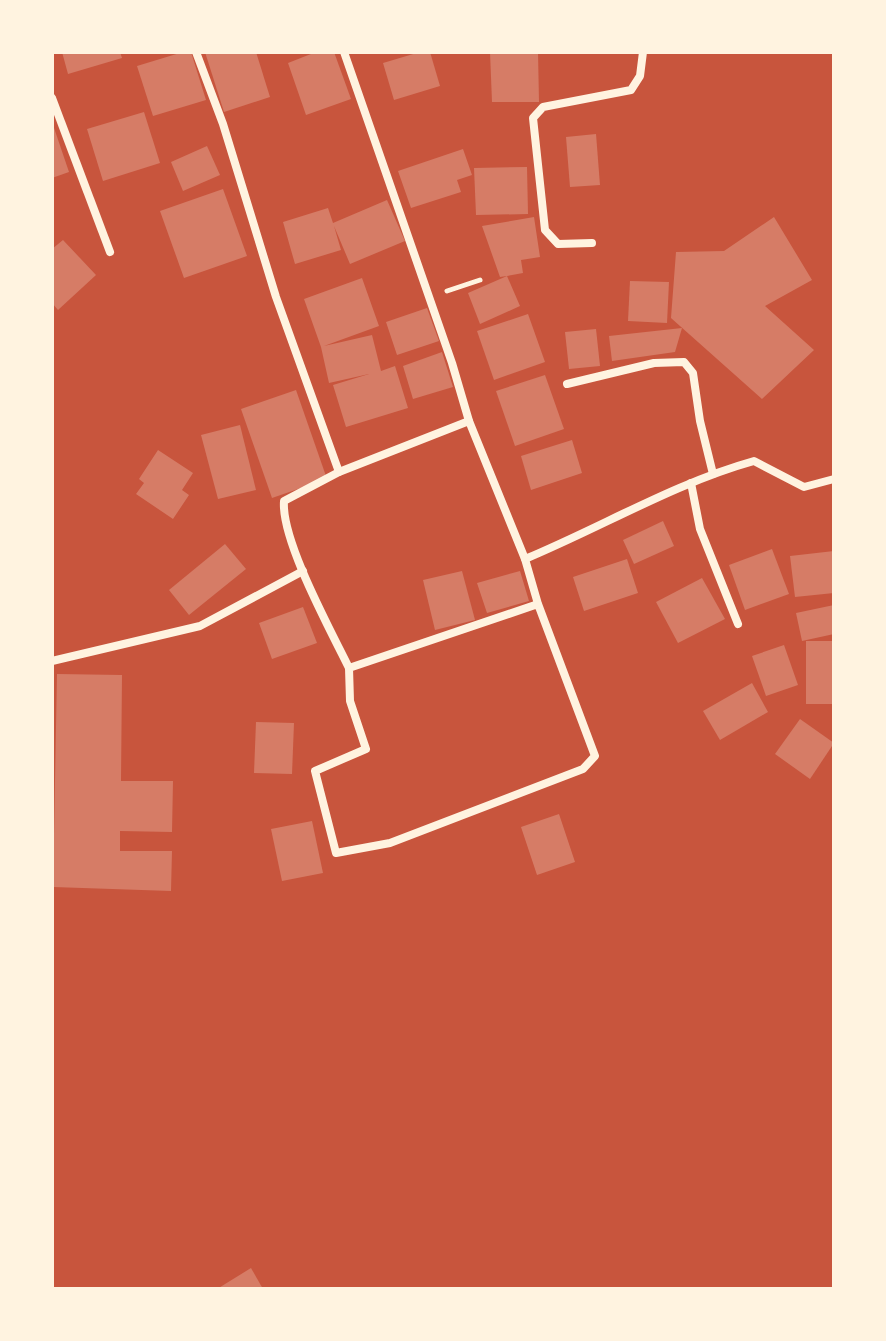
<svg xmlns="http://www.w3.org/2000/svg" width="886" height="1341" font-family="'PT Serif',serif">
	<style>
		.building { fill: #d67c66 }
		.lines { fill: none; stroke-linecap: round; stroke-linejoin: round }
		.path { stroke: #fff3e0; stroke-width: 5 }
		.minor { stroke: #fff3e0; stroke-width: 8 }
	</style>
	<rect width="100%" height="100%" fill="#c8553d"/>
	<g class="building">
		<path d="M 62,52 L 120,52 L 122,58 L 68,74 Z"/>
		<path d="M 183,52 L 191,52 L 206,100 L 153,116 L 137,66 Z"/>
		<path d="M 205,52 L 256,52 L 270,97 L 224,112 Z"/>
		<path d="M 316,52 L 334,52 L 351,99 L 306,115 L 288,63 Z"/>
		<path d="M 420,52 L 430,52 L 440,86 L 394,100 L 383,63 Z"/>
		<path d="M 490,52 L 538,52 L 539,102 L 492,102 Z"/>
		<path d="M 144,112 L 160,163 L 103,181 L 87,129 Z"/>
		<path d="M 52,122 L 69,172 L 52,178 Z"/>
		<path d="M 596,134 L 600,185 L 570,187 L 566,137 Z"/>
		<path d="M 207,146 L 220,175 L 183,191 L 171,162 Z"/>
		<path d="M 463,149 L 472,175 L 457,180 L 461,192 L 411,208 L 398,171 Z"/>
		<path d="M 527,167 L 528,214 L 476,215 L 474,168 Z"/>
		<path d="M 223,189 L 247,256 L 184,278 L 160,211 Z"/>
		<path d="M 387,200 L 405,241 L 350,264 L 334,226 L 341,250 L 295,264 L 283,222 L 328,208 L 333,223 Z"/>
		<path d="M 534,217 L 540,257 L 521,260 L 523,273 L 507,276 L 520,306 L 480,324 L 468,293 L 507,276 L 500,277 L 482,226 Z"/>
		<path d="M 774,217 L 812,280 L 765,306 L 814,350 L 762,399 L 671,318 L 676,252 L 724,251 Z"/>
		<path d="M 63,240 L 96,275 L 58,310 L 52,303 L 52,249 Z"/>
		<path d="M 362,278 L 379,326 L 324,346 L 372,335 L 381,371 L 395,366 L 408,408 L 346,427 L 333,385 L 369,374 L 329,383 L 321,347 L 304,299 Z"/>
		<path d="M 630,281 L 669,282 L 667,323 L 628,321 Z"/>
		<path d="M 427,308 L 439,341 L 397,355 L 386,322 Z"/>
		<path d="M 528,314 L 545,362 L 494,380 L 477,331 Z"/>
		<path d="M 682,328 L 675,352 L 612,361 L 609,336 Z"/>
		<path d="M 596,329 L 600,366 L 569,369 L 565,332 Z"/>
		<path d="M 442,352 L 453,387 L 413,399 L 403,366 Z"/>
		<path d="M 545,375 L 564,429 L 515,446 L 496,391 Z"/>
		<path d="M 296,390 L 327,479 L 272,498 L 241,409 Z"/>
		<path d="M 240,425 L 256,490 L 218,499 L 201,435 Z"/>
		<path d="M 572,440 L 582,473 L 531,490 L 521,456 Z"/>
		<path d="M 158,450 L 193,473 L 182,490 L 189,495 L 173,519 L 136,494 L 144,483 L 139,479 Z"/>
		<path d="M 663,521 L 674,546 L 634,564 L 623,540 Z"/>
		<path d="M 225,544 L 246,569 L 189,615 L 169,590 Z"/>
		<path d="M 772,549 L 789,594 L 745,610 L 729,565 Z"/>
		<path d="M 834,551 L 834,593 L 795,597 L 790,556 Z"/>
		<path d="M 627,559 L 638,593 L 584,611 L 573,577 Z"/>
		<path d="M 462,571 L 475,620 L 435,630 L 423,580 Z"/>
		<path d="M 520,571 L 529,601 L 487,613 L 477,583 Z"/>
		<path d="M 702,578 L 725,619 L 678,643 L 656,602 Z"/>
		<path d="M 834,605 L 834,634 L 802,641 L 796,613 Z"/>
		<path d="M 303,607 L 317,643 L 272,659 L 259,623 Z"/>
		<rect x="806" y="641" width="28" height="63"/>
		<path d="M 784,645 L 798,685 L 766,696 L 752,656 Z"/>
		<path d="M 57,674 L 122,675 L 121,781 L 173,781 L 172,832 L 120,831 L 120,851 L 172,851 L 171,891 L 53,887 Z"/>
		<path d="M 752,683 L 768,712 L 720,740 L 703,711 Z"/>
		<path d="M 800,719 L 834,743 L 810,779 L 775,754 Z"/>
		<path d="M 256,722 L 294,723 L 292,774 L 254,773 Z"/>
		<path d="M 559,814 L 575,862 L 537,875 L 521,827 Z"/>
		<path d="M 312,821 L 323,873 L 282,881 L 271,829 Z"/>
		<path d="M 251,1268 L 263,1289 L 217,1289 Z"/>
	</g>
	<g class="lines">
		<path class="path" d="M 447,291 L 480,280"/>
		<g class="minor">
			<path d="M 196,52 L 223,124 L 276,297 L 339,472"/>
			<path d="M 344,52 L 452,363 L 469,421 L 525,559 L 538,604 L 595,756 L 583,769 L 390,843 L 336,853 L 315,771 L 366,749 L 350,701 L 349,668 L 538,604"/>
			<path d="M 52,98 L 110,252"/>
			<path d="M 592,243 L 558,244 L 545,230 L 533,118 L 543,107 L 631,90 L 640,76 L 643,52"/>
			<path d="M 567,384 L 654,363 L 684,362 L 693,373 L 700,421 L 713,474"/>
			<path d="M 691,483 L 700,529 L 738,624"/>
			<path d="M 525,559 C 602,527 675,483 754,461 L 804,487 L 834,479"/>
			<path d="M 52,661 L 200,626 L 303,571"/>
			<path d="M 349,668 C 330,629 281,540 284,501 L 339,472 L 469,421"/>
		</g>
	</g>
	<rect width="886" height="1341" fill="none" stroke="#fff3e0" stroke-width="108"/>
</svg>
